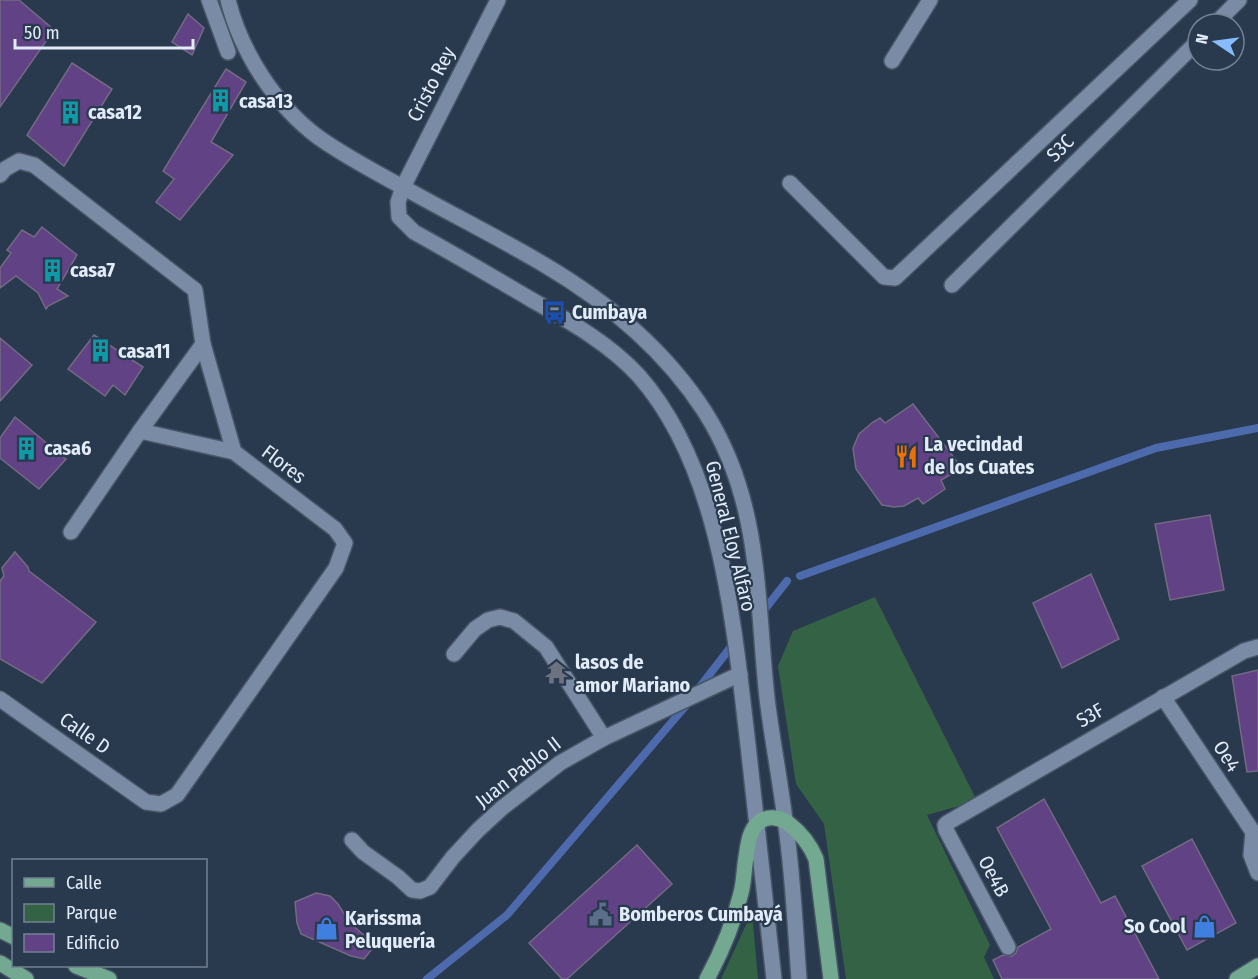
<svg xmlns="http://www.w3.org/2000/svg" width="1258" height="979" font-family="'Fira Sans Condensed',sans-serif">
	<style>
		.green { fill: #346245 }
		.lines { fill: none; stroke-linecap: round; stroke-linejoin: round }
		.stream { stroke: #4c6aac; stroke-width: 8 }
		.building { fill: #604285; stroke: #746a84; stroke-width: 1.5 }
		.street-casing { stroke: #475566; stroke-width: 18 }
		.primary-casing { stroke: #475566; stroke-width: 18 }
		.street { stroke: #7a8ca5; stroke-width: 15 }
		.primary { stroke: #73a990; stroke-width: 15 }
		.labels { text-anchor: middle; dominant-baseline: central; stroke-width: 4.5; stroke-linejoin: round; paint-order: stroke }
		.street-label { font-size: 20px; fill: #e2ecf9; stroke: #29394e }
		.poi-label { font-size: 20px; font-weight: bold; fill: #e2ecf9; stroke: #29394e; text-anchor: start }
	</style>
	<rect width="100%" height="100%" fill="#29394e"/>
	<g class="green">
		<path d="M 875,597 L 977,801 L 927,815 L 990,945 L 984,957 L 994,979 L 846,979 L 824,824 L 796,784 L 778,666 L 793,631 Z"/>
		<path d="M 752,912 L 758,979 L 721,979 Z"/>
	</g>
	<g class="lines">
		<g class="stream">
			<path d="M 800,576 L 1156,448 L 1258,428"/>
			<path d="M 765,609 L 787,581"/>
			<path d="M 699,688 L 730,648"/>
			<path d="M 427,979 L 507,915 L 689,702"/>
		</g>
	</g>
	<g class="building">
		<path d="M 0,0 L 19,0 L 54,30 L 0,107 Z"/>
		<path d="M 188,14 L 204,28 L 192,55 L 172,42 Z"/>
		<path d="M 72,63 L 112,89 L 64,166 L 27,135 Z"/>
		<path d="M 226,69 L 246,82 L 211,142 L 233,155 L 180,220 L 156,202 L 174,179 L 163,171 Z"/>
		<path d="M 42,227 L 77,255 L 57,289 L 68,296 L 48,306 L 46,309 L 38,293 L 16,276 L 0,288 L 0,268 L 11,253 L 7,250 L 22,230 L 34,237 Z"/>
		<path d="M 94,335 L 143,367 L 125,395 L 113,385 L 105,396 L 68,369 Z"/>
		<path d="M 0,338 L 32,365 L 0,401 Z"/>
		<path d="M 913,404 L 962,468 L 941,480 L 945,489 L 923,504 L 918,498 L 904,506 L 894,507 L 882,505 L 856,469 L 853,448 L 859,434 L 873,422 L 880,418 L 885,423 Z"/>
		<path d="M 15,417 L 66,459 L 39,489 L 0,458 L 0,438 Z"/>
		<path d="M 1210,515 L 1224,590 L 1170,600 L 1155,524 Z"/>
		<path d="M 15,552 L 28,567 L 29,571 L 96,622 L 42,683 L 0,659 L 0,581 L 4,576 L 2,568 Z"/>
		<path d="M 1091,574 L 1119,639 L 1062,668 L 1033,603 Z"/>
		<path d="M 1258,670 L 1258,771 L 1247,772 L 1232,676 Z"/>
		<path d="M 1044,799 L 1101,903 L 1115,896 L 1159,979 L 1002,979 L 993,960 L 1003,955 L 1012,956 L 1016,953 L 1018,947 L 1051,929 L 997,828 Z"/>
		<path d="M 1192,839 L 1236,923 L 1187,950 L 1142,866 Z"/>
		<path d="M 637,845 L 672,884 L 567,979 L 562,979 L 529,943 Z"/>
		<path d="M 316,893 L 330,896 L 338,904 L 350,923 L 375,945 L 364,959 L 351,956 L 301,934 L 297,923 L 295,902 Z"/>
	</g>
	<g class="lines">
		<defs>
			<g id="street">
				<path d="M 209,0 L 228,52"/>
				<path d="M 228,0 C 241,52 275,105 318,137 C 346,157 377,173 408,190 C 453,215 499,238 543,264 C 606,301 665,350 705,412 C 762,502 756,597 767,698 C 772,739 780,779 785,820 C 793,872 795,926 799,979"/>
				<path d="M 498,0 L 403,187 L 398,202 L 399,217 L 414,232 C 454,254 493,277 532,300 C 569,321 610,344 639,376 C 721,469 734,626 748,745 C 757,823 766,901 774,979"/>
				<path d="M 1215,24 L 1239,0"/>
				<path d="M 892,61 L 930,0"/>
				<path d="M 0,175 L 5,169 L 19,161 L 34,165 L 195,290 L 203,344 L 234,452 L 335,529 L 345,543 L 336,568 L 177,795 L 161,804 L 146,802 L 0,699"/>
				<path d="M 790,183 L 884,277 L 895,278 L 1190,0"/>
				<path d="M 952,285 L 1198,41"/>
				<path d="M 140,431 L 234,452"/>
				<path d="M 71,532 L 140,431 L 203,344"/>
				<path d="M 454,654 L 475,629 L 488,620 L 500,617 L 514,621 L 546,647 L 604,738"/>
				<path d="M 1163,697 L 1253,832 L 1258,837"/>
				<path d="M 1253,832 L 1251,855 L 1258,873"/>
				<path d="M 352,840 L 363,852 L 398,877 L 412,890 L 420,891 L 430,887 L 453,857 L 478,830 L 502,808 L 560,763 L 604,738 L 740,674"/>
				<path d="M 1008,947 L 946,830 L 945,825 L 947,823 L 1244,651 L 1258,647"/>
			</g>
			<g id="primary">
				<path d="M 0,930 L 14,937"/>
				<path d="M 0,963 L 26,979"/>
				<path d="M 76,966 L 109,979"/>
				<path d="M 707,979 C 721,953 734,922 741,893 C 744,882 744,869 746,857 C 748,845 749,831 758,823 C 767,815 779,817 788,823 C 801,833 810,844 816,859 L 831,979"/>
				<path d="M 1237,979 L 1258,966"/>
			</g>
		</defs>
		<use href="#street" class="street-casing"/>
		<use href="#primary" class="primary-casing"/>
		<use href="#street" class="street"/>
		<use href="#primary" class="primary"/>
	</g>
	<defs>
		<symbol id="building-bare" viewBox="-9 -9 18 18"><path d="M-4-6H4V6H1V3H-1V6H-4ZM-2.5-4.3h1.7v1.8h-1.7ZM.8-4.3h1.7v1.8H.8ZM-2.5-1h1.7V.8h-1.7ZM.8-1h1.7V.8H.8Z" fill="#0f9aa8" stroke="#29394e" stroke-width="2.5" paint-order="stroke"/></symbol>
		<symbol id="bus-bare" viewBox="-9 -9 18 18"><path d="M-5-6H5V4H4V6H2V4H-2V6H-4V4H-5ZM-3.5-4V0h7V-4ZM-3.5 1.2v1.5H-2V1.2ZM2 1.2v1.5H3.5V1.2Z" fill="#1a4fb4" stroke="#29394e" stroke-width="2.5" paint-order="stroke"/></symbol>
		<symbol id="restaurant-bare" viewBox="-9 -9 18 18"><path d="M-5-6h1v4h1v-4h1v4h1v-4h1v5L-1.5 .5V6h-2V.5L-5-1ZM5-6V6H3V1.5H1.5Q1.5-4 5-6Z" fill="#e8710a" stroke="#29394e" stroke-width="2.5" paint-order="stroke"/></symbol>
		<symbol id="temple-bare" viewBox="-9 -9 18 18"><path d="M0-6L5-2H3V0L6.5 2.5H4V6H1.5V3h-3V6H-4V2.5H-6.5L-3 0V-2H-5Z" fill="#6b7280" stroke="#29394e" stroke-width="2.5" paint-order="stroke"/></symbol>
		<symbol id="civic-bare" viewBox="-9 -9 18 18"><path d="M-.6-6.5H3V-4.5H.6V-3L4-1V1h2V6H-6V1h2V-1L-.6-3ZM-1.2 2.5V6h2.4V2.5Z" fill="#5c6f8a" stroke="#29394e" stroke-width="2.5" paint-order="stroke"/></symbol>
		<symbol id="shop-bare" viewBox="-9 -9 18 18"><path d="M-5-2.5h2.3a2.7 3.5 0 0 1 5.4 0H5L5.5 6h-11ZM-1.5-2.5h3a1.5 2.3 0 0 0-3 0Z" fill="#3f7fe0" stroke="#29394e" stroke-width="2.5" paint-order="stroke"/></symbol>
	</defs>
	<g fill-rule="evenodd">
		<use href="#building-bare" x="204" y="84" width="33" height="33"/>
		<use href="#building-bare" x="54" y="96" width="33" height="33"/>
		<use href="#building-bare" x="36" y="254" width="33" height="33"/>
		<use href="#bus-bare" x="538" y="296" width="33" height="33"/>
		<use href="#building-bare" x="84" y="334" width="33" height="33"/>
		<use href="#building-bare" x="10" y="432" width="33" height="33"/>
		<use href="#restaurant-bare" x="890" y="440" width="33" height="33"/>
		<use href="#temple-bare" x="540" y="656" width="33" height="33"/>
		<use href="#civic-bare" x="584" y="898" width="33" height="33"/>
		<use href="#shop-bare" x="1188" y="910" width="33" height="33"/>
		<use href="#shop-bare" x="310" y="912" width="33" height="33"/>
	</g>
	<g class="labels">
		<g class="street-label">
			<text transform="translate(431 84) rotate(-63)">Cristo Rey</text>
			<text transform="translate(1060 148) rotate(-45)">S3C</text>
			<text transform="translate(284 464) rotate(37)">Flores</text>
			<text transform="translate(731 536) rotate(76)">General Eloy Alfaro</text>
			<text transform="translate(1090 715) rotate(-30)">S3F</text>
			<text transform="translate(85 733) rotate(35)">Calle D</text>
			<text transform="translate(1227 756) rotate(57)">Oe4</text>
			<text transform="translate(518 772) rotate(-38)">Juan Pablo II</text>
			<text transform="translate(994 876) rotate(62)">Oe4B</text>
		</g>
		<g class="poi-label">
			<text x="239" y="101">casa13</text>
			<text x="88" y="112">casa12</text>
			<text x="70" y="270">casa7</text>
			<text x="572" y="312">Cumbaya</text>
			<text x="118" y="351">casa11</text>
			<text x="924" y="444">La vecindad<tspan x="924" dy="23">de los Cuates</tspan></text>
			<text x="44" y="448">casa6</text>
			<text x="575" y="662">lasos de<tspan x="575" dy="23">amor Mariano</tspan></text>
			<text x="619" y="914">Bomberos Cumbayá</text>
			<text x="345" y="918">Karissma<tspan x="345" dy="23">Peluquería</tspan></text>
			<text x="1186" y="926" text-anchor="end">So Cool</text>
		</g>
	</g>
	<rect x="12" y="859" width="195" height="108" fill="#29394e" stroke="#738192" stroke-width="1.5"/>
	<rect x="24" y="878" width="30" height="9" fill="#73a990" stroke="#738192" stroke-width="1.5"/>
	<text x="66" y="889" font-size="18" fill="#e2ecf9">Calle</text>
	<rect x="24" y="904" width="30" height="18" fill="#346245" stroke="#738192" stroke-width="1.5"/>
	<text x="66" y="919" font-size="18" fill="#e2ecf9">Parque</text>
	<rect x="24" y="934" width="30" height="18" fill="#604285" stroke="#738192" stroke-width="1.5"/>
	<text x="66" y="949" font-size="18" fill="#e2ecf9">Edificio</text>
	<g transform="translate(1216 42) rotate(283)"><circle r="28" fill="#29394e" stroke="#738192" stroke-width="1.5"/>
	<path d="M0-4.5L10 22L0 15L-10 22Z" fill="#87bbfb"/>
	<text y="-9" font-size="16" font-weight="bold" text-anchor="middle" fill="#e2ecf9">N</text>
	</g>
	<path d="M15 39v9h178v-9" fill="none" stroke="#e2ecf9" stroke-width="3"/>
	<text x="24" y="39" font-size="18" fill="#e2ecf9" stroke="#29394e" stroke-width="4.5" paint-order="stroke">50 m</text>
</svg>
